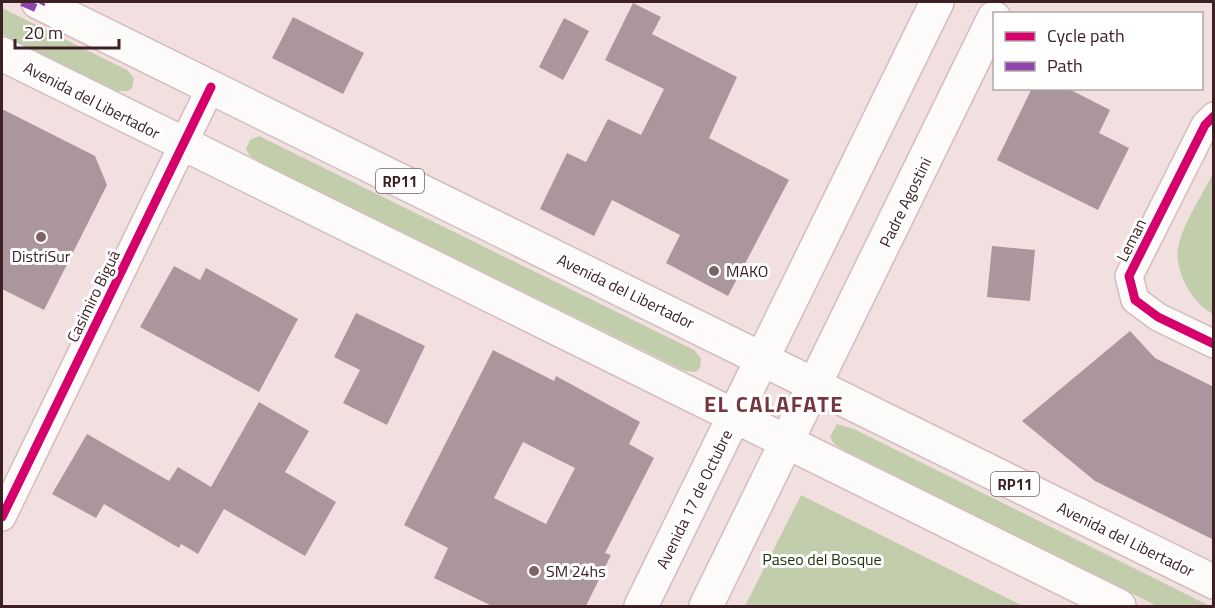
<svg xmlns="http://www.w3.org/2000/svg" width="1215" height="608" font-family="'Titillium Web',sans-serif">
	<style>
		.green { fill: #c2ceab }
		.building { fill: #aa969c; fill-rule: evenodd }
		.lines { fill: none; stroke-linecap: round; stroke-linejoin: round }
		.minor-casing { stroke: #d3bcbe; stroke-width: 30 }
		.secondary-casing { stroke: #d3bcbe; stroke-width: 36 }
		.primary-casing { stroke: #d3bcbe; stroke-width: 36 }
		.minor { stroke: #fdfafa; stroke-width: 27 }
		.secondary { stroke: #fdfafa; stroke-width: 33 }
		.primary { stroke: #fdfafa; stroke-width: 33 }
		.quiet { stroke: #8e44ad; stroke-width: 8; stroke-dasharray: 15 8; stroke-linecap: butt }
		.cycleway-casing { stroke: #fff; stroke-width: 13 }
		.cycleway { stroke: #d6006c; stroke-width: 9 }
		.poi-dot { fill: #7c6366; stroke: #fff; stroke-width: 2 }
		.labels { text-anchor: middle; dominant-baseline: central; stroke-width: 6; stroke-linejoin: round; paint-order: stroke }
		.shield { fill: #fff; stroke: #776366; stroke-width: 1.5 }
		.shield-label { font-size: 15px; font-weight: bold; fill: #3d2024 }
		.street-label { font-size: 16px; fill: #3d2024; stroke: #fff }
		.poi-label { font-size: 16px; fill: #3d2024; stroke: #fff; text-anchor: start }
		.park-label { font-size: 16px; fill: #21340f; stroke: #fff }
		.district-label { font-size: 22px; font-weight: bold; letter-spacing: 1.5px; fill: #763640; stroke: #fff }
	</style>
	<rect width="100%" height="100%" fill="#f2e0e1"/>
	<g class="green">
		<path d="M 2,8 L 127,70 L 134,78 L 132,88 L 128,91 L 117,91 L 2,34 Z"/>
		<path d="M 259,136 L 694,350 L 701,358 L 700,368 L 696,372 L 685,371 L 266,165 L 250,156 L 246,149 L 250,140 Z"/>
		<path d="M 1213,173 L 1213,314 C 1192,304 1172,268 1179,244 C 1184,222 1203,194 1213,173 Z"/>
		<path d="M 837,424 L 854,429 L 1210,606 L 1157,606 L 844,450 L 834,444 L 830,437 Z"/>
		<path d="M 801,495 L 1023,606 L 745,606 Z"/>
	</g>
	<g class="building">
		<path d="M 633,3 L 661,17 L 652,34 L 737,77 L 709,138 L 789,180 L 728,296 L 666,263 L 680,235 L 612,200 L 594,236 L 540,209 L 567,153 L 586,162 L 608,119 L 641,135 L 664,89 L 605,60 Z"/>
		<path d="M 293,17 L 364,53 L 343,94 L 272,58 Z"/>
		<path d="M 564,18 L 589,31 L 563,80 L 539,67 Z"/>
		<path d="M 1032,88 L 1067,88 L 1110,110 L 1099,133 L 1129,148 L 1098,210 L 997,160 Z"/>
		<path d="M 2,109 L 95,156 L 107,185 L 44,310 L 2,289 Z"/>
		<path d="M 992,246 L 1035,250 L 1030,301 L 987,297 Z"/>
		<path d="M 174,266 L 200,280 L 206,268 L 298,319 L 259,392 L 140,327 Z"/>
		<path d="M 356,313 L 425,346 L 387,425 L 343,403 L 360,370 L 334,357 Z"/>
		<path d="M 1130,331 L 1155,358 L 1214,387 L 1214,540 L 1095,481 L 1022,421 Z"/>
		<path d="M 493,350 L 554,381 L 556,376 L 640,422 L 629,444 L 654,458 L 605,553 L 611,555 L 586,606 L 492,606 L 434,578 L 448,548 L 404,525 ZM 523,442 L 575,468 L 546,524 L 494,498 Z"/>
		<path d="M 259,402 L 309,431 L 285,472 L 336,502 L 305,556 L 224,509 L 198,554 L 181,544 L 179,548 L 104,504 L 96,518 L 52,494 L 87,434 L 169,481 L 178,467 L 211,487 Z"/>
	</g>
	<g class="lines">
		<defs>
			<g id="minor">
				<path d="M 1214,116 L 1205,125 L 1129,276 L 1135,300 L 1158,317 L 1214,344"/>
				<path d="M 2,517 L 211,87"/>
			</g>
			<g id="secondary">
				<path d="M 641,606 L 937,2"/>
				<path d="M 706,606 L 994,18"/>
			</g>
			<g id="primary">
				<path d="M 38,2 L 1214,582"/>
				<path d="M 2,54 L 1119,606"/>
			</g>
		</defs>
		<use href="#minor" class="minor-casing"/>
		<use href="#secondary" class="secondary-casing"/>
		<use href="#primary" class="primary-casing"/>
		<use href="#minor" class="minor"/>
		<use href="#secondary" class="secondary"/>
		<use href="#primary" class="primary"/>
		<path class="quiet" d="M 22,2 L 38,9 L 42,2"/>
		<defs>
			<g id="cycleway">
				<path d="M 1214,116 L 1205,125 L 1129,276 L 1135,300 L 1158,317 L 1214,344"/>
				<path d="M 2,517 L 211,87"/>
			</g>
		</defs>
		<use href="#cycleway" class="cycleway-casing"/>
		<use href="#cycleway" class="cycleway"/>
	</g>
	<g class="poi-dot">
		<circle cx="41" cy="237" r="6"/>
		<circle cx="714" cy="271" r="6"/>
		<circle cx="534" cy="571" r="6"/>
	</g>
	<g class="labels">
		<g class="shield">
			<rect x="376" y="169" width="48" height="24" rx="4.5"/>
			<rect x="991" y="472" width="48" height="24" rx="4.5"/>
		</g>
		<g class="shield-label">
			<text x="400" y="181">RP11</text>
			<text x="1015" y="484">RP11</text>
		</g>
		<g class="street-label">
			<text transform="translate(92 100) rotate(27)">Avenida del Libertador</text>
			<text transform="translate(905 202) rotate(-64)">Padre Agostini</text>
			<text transform="translate(1131 240) rotate(-63)">Leman</text>
			<text transform="translate(626 291) rotate(26)">Avenida del Libertador</text>
			<text transform="translate(93 296) rotate(-64)">Casimiro Biguá</text>
			<text transform="translate(694 499) rotate(-64)">Avenida 17 de Octubre</text>
			<text transform="translate(1126 539) rotate(26)">Avenida del Libertador</text>
		</g>
		<g class="poi-label">
			<text x="41" y="256" text-anchor="middle">DistriSur</text>
			<text x="726" y="271">MAKO</text>
			<text x="546" y="571">SM 24hs</text>
		</g>
		<g class="park-label">
			<text x="822" y="559">Paseo del Bosque</text>
		</g>
		<g class="district-label">
			<text x="774" y="404">EL CALAFATE</text>
		</g>
	</g>
	<rect width="1215" height="608" fill="none" stroke="#3d2024" stroke-width="6"/>
	<rect x="993" y="12" width="210" height="78" fill="#ffffff" stroke="#b1a6a7" stroke-width="1.5"/>
	<rect x="1005" y="32" width="30" height="9" fill="#d6006c" stroke="#b1a6a7" stroke-width="1.5"/>
	<text x="1047" y="42" font-size="18" fill="#3d2024">Cycle path</text>
	<rect x="1005" y="62" width="30" height="9" fill="#8e44ad" stroke="#b1a6a7" stroke-width="1.5"/>
	<text x="1047" y="72" font-size="18" fill="#3d2024">Path</text>
	<path d="M15 39v9h104v-9" fill="none" stroke="#3d2024" stroke-width="3"/>
	<text x="24" y="39" font-size="18" fill="#3d2024" stroke="#ffffff" stroke-width="4.5" paint-order="stroke">20 m</text>
</svg>
